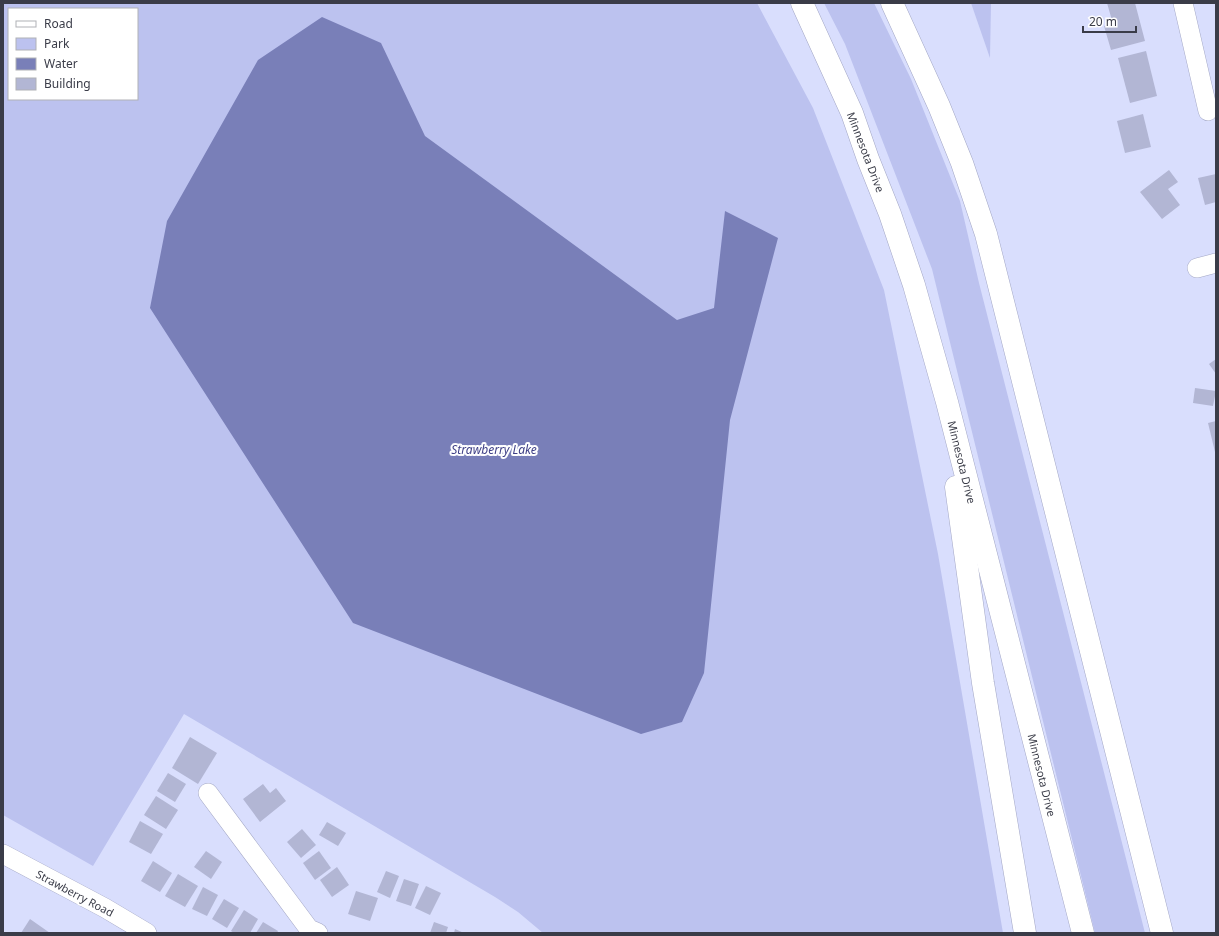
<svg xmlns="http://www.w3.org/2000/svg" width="1219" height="936" font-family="'Noto Sans',sans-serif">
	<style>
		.green { fill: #bcc2ef; fill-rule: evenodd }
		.water { fill: #797fb8 }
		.building { fill: #b2b6d4 }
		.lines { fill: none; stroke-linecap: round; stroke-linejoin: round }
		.minor-casing { stroke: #a3a7c5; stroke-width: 20 }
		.highway-casing { stroke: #a3a7c5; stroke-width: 23 }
		.minor { stroke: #fff; stroke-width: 19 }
		.highway { stroke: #fff; stroke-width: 22 }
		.labels { text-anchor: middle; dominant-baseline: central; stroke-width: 4; stroke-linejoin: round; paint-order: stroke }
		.street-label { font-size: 11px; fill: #3a3c48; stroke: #fff }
		.water-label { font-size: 12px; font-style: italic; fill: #3e3f86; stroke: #fff }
	</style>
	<rect width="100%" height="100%" fill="#d9defd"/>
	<g class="green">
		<path d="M 3,3 L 757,3 L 813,108 L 884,290 L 938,554 L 1003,933 L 543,933 L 518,912 L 495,897 L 184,714 L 93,866 L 3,815 ZM 9,9 L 137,9 L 137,99 L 9,99 Z"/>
		<path d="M 824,3 L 874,3 L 911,79 L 960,201 L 979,283 L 1145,933 L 1095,933 L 932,269 L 845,44 Z"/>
		<path d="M 971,3 L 991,3 L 990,58 Z"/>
	</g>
	<path class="water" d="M 322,17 L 381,43 L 425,136 L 677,320 L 714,308 L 725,211 L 778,238 L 730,420 L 704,673 L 682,722 L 641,734 L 353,623 L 150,308 L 167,221 L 258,60 Z"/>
	<g class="building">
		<path d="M 1107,3 L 1135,3 L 1145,41 L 1111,50 L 1104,26 L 1113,24 Z"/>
		<path d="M 1146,51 L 1157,96 L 1130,103 L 1118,58 Z"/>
		<path d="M 1143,114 L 1151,147 L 1125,153 L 1117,121 Z"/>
		<path d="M 1169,170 L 1178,182 L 1168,189 L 1180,205 L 1162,219 L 1140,192 Z"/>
		<path d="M 1216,174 L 1216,202 L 1205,205 L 1198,178 Z"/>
		<path d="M 1216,359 L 1216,374 L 1209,364 Z"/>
		<path d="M 1195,388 L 1216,391 L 1213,406 L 1193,403 Z"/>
		<path d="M 1216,421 L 1216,452 L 1215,452 L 1208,423 Z"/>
		<path d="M 190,737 L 217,753 L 198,784 L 172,768 Z"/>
		<path d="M 168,773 L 186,784 L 175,802 L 157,791 Z"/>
		<path d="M 263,784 L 270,793 L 276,788 L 286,801 L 260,822 L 243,799 Z"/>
		<path d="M 156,796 L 178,810 L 166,829 L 144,815 Z"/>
		<path d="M 140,821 L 163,834 L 151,854 L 129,842 Z"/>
		<path d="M 327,822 L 346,833 L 338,846 L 319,835 Z"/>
		<path d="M 302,829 L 316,845 L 301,858 L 287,842 Z"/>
		<path d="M 206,851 L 222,862 L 211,879 L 194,867 Z"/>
		<path d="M 319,851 L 331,868 L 315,880 L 303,863 Z"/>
		<path d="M 153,861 L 172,873 L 160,892 L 141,881 Z"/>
		<path d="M 337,867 L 349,885 L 332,897 L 320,880 Z"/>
		<path d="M 386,871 L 399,876 L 390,898 L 377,892 Z"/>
		<path d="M 178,874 L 198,886 L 185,907 L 165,896 Z"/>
		<path d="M 404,879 L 419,884 L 411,906 L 396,901 Z"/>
		<path d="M 426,886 L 441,893 L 430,915 L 415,908 Z"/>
		<path d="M 203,887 L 218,895 L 207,916 L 192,909 Z"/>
		<path d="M 356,891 L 378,898 L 370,921 L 348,914 Z"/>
		<path d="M 224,899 L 239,908 L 227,928 L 212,919 Z"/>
		<path d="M 244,910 L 258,919 L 250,933 L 234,933 L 231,931 Z"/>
		<path d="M 30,919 L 50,933 L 21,933 Z"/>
		<path d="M 263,922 L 278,931 L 277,933 L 256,933 Z"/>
		<path d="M 434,922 L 448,927 L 446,933 L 430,933 Z"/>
		<path d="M 455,929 L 464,933 L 454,933 Z"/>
	</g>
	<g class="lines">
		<defs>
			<g id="minor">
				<path d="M 1183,3 L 1208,111"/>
				<path d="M 1197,268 L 1216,263"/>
				<path d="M 208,793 L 309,929 L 318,933"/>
				<path d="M 3,854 L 105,908 L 147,933"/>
			</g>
			<g id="highway">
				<path d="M 802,3 L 852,113 L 868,159 L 890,214 L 914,285 L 947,402 L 1083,933"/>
				<path d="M 892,3 L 939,106 L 962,163 L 986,234 L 1162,933"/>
				<path d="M 956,487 L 983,683 L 1025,933"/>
			</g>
		</defs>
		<use href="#minor" class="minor-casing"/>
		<use href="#highway" class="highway-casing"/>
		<use href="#minor" class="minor"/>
		<use href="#highway" class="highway"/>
	</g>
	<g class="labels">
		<g class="street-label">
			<text transform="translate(866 152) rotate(69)">Minnesota Drive</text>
			<text transform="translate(962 462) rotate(76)">Minnesota Drive</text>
			<text transform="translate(1042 775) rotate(76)">Minnesota Drive</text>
			<text transform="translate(75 893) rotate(28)">Strawberry Road</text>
		</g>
		<g class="water-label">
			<text x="494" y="449">Strawberry Lake</text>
		</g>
	</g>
	<rect width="1219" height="936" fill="none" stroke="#3a3c48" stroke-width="8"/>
	<rect x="8" y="8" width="130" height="92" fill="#ffffff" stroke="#b0b1b6"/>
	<rect x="16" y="21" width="20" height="6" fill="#ffffff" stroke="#b0b1b6"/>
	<text x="44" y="28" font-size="12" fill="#3a3c48">Road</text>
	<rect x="16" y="38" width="20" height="12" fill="#bcc2ef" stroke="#b0b1b6"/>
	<text x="44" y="48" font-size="12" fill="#3a3c48">Park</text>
	<rect x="16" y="58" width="20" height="12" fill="#797fb8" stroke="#b0b1b6"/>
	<text x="44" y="68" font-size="12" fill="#3a3c48">Water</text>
	<rect x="16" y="78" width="20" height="12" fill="#b2b6d4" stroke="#b0b1b6"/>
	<text x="44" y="88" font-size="12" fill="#3a3c48">Building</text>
	<path d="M1083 26v6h53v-6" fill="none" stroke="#3a3c48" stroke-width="2"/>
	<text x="1089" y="26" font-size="12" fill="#3a3c48" stroke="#ffffff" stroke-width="3" paint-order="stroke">20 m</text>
</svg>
